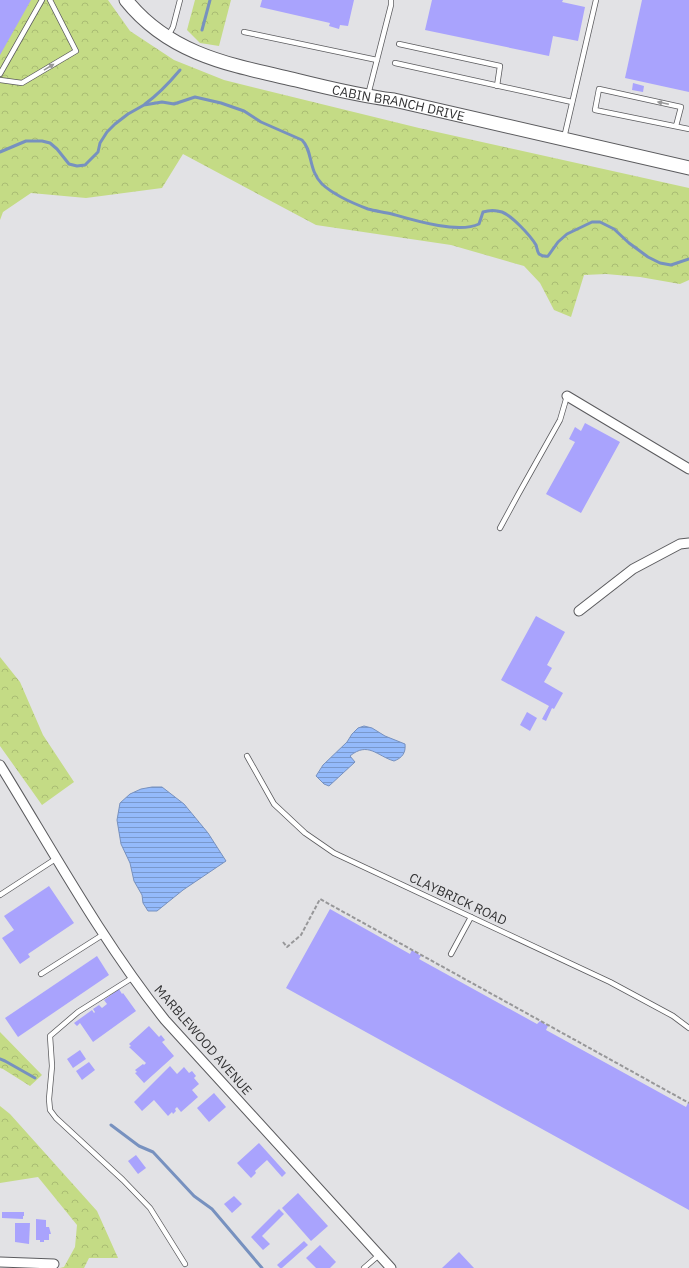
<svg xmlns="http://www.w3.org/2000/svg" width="689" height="1268" font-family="'IBM Plex Sans',sans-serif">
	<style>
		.forest { fill: url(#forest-crowns) }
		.water { fill: url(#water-rules); stroke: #7791bf }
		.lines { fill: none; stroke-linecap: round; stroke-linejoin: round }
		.stream { stroke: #7791bf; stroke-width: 3 }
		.building { fill: #a9a3fd }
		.lane-casing { stroke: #5b5b5e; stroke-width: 6 }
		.street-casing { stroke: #5b5b5e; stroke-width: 11 }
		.secondary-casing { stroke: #5b5b5e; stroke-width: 15 }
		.path { stroke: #979799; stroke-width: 2; stroke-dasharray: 4 2; stroke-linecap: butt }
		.lane { stroke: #fff; stroke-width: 4.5 }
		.street { stroke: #fff; stroke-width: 9 }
		.secondary { stroke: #fff; stroke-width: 13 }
		.oneway { fill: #989899 }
		.labels { text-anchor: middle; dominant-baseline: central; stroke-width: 3; stroke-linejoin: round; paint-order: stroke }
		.street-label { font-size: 13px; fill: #323233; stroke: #e2e2e5 }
	</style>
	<defs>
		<pattern id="forest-crowns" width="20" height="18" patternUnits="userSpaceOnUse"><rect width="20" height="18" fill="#c4db85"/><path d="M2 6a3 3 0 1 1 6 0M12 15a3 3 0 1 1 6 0" fill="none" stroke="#a9bc73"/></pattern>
		<pattern id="water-rules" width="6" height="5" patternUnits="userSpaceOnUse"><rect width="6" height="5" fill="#94bafb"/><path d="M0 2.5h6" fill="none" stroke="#7998cc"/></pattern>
	</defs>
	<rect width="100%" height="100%" fill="#e2e2e5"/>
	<g class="forest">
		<path d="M 0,0 L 108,0 L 130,31 L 174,60 L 224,80 L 419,128 L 689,188 L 689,280 L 680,284 L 640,277 L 606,274 L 584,275 L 571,317 L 554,310 L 540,283 L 524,266 L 451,245 L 316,225 L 183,154 L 162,188 L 86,198 L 31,193 L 3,212 L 0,220 Z"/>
		<path d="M 195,0 L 231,0 L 219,46 L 200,43 L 187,30 Z"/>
		<path d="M 0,657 L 20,682 L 43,735 L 74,782 L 42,805 L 0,746 Z"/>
		<path d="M 0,1032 L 42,1075 L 30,1086 L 3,1069 L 0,1068 Z"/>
		<path d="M 0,1106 L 10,1114 L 97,1211 L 118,1258 L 89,1258 L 84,1268 L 60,1268 L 64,1267 L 75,1247 L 77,1225 L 38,1177 L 0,1183 Z"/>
	</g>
	<g class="water">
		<path d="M 364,726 L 372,728 L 385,736 L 405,744 C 406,753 402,758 394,761 C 377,756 368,741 350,756 L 355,762 L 329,786 L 324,784 L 316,776 L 323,765 L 347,742 L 352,734 L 358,728 Z"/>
		<path d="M 152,787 L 162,787 L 184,804 L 208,833 L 226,861 L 183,890 L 157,911 L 148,911 L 143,903 L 142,895 L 134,881 L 130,863 L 121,844 L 117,820 L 120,803 L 130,794 L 141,789 Z"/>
	</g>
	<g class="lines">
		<g class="stream">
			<path d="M 202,30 L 210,0"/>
			<path d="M 145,104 C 159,94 169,83 180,70"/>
			<path d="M 0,152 L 26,141 L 42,141 L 50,143 L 57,149 L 69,164 L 77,166 L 85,165 L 98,152 L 100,143 L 107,132 L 115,124 L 128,114 L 144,105 L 162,102 L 174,104 L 195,97 L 221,103 L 244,111 L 261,122 L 302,140 C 313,151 308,170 322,184 C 335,196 352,203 368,209 C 375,211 384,212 392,214 C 413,220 458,234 479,224 L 483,212 C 489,210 496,210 502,212 C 512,216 530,235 536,245 C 537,248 537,251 539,254 C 542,256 544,257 548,256 L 558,242 L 567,234 L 592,222 L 600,222 L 614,229 L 629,243 L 648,257 L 660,263 L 671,265 L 689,259"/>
			<path d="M 0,1059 L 5,1061 L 35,1078"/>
			<path d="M 111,1125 L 139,1146 L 153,1152 L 194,1196 L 212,1209 L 262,1268"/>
		</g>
	</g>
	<g class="building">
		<path d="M 0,0 L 31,0 L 0,55 Z"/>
		<path d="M 262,0 L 354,0 L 348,26 L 340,25 L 339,29 L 329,26 L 330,23 L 260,7 Z"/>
		<path d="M 432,0 L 563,0 L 562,2 L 585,7 L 578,41 L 553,36 L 549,56 L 425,30 Z"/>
		<path d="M 642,0 L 689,0 L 689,92 L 625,78 Z"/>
		<path d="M 633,83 L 644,86 L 643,92 L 632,90 Z"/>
		<path d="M 585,423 L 620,442 L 581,513 L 546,494 L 575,442 L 569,439 L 575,427 L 581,431 Z"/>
		<path d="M 536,616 L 565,632 L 547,665 L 552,668 L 544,682 L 563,693 L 554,709 L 552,708 L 546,721 L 542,719 L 549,706 L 501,680 Z"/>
		<path d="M 527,712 L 537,718 L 530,731 L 520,725 Z"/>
		<path d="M 49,886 L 74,923 L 28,954 L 30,957 L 20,964 L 2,938 L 14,930 L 4,916 Z"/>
		<path d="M 330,909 L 410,954 L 412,950 L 421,956 L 419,959 L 537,1024 L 540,1021 L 548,1026 L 546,1030 L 686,1107 L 688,1103 L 689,1104 L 689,1210 L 286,988 Z"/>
		<path d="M 97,956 L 109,975 L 18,1037 L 5,1018 Z"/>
		<path d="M 119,989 L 122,994 L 123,993 L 136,1011 L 93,1042 L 80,1023 L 77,1026 L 74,1023 L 92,1010 L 94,1013 L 95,1012 L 93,1009 L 99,1005 L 102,1008 L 107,1004 L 104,1000 Z"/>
		<path d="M 149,1026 L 159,1037 L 161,1035 L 165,1040 L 162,1042 L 174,1056 L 144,1083 L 135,1073 L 137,1072 L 135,1070 L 143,1064 L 144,1065 L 146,1063 L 129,1047 L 131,1046 L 129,1044 Z"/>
		<path d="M 80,1050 L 86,1059 L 73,1068 L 67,1059 Z"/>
		<path d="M 89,1062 L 95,1070 L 82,1080 L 76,1071 Z"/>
		<path d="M 170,1066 L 177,1074 L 184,1067 L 189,1073 L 192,1071 L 196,1076 L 194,1078 L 199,1084 L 192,1090 L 198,1097 L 181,1112 L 177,1107 L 175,1109 L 176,1111 L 173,1114 L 172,1112 L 168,1116 L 154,1100 L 142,1111 L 134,1102 Z"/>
		<path d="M 214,1093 L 226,1107 L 209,1122 L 197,1108 Z"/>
		<path d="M 259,1143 L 286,1173 L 282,1177 L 267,1160 L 255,1171 L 256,1173 L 251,1178 L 237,1163 Z"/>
		<path d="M 136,1155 L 146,1168 L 138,1174 L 128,1161 Z"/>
		<path d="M 298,1193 L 328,1226 L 311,1241 L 282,1208 Z"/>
		<path d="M 234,1196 L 242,1204 L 232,1213 L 224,1204 Z"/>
		<path d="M 279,1209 L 284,1214 L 262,1236 L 270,1244 L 263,1250 L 251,1237 Z"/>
		<path d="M 2,1212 L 24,1212 L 24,1216 L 23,1216 L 23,1219 L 2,1218 Z"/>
		<path d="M 36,1219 L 46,1220 L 46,1227 L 49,1227 L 51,1234 L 49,1234 L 49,1240 L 44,1240 L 44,1242 L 40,1242 L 40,1240 L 36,1240 Z"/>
		<path d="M 15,1223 L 30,1223 L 29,1244 L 15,1242 Z"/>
		<path d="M 304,1241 L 308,1245 L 282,1268 L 280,1268 L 277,1265 Z"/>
		<path d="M 320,1245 L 336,1262 L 330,1268 L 316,1268 L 306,1258 Z"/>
		<path d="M 459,1252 L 474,1268 L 442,1268 Z"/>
	</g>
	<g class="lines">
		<defs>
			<g id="lane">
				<path d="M 244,32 L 377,60"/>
				<path d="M 168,36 L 173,27 L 180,0"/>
				<path d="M 399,44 L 500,66 L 497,86"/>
				<path d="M 395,63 L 572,102"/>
				<path d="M 0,74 L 42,0"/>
				<path d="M 0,80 L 22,83 L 76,51 L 50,0"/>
				<path d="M 368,95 L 391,5 L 391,0"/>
				<path d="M 676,126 L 681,107 L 599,89 L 595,110 L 689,129"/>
				<path d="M 564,138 L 596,0"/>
				<path d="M 500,528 L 519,493 L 560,420 L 567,396"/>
				<path d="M 247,756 L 274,804 L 305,833 L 334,853 L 610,982 L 673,1016 L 689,1028"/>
				<path d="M 0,895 L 57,858"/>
				<path d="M 451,954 L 471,917"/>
				<path d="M 41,974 L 104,934"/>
				<path d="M 132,978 L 78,1012 L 50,1036 L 52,1066 L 49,1099 L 50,1110 L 56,1118 L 123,1180 L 150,1208 L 185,1264"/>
				<path d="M 364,1268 L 379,1255"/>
			</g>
			<g id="street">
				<path d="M 567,396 L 689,469"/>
				<path d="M 579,611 L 633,569 L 680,544 L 689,543"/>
				<path d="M 0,765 C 53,851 102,941 165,1020 L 391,1268"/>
				<path d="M 0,1262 L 54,1264"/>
			</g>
			<g id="secondary">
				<path id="s1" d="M 126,0 C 170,55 231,65 296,80 C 328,88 361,96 394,100 L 689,168"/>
			</g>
		</defs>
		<use href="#lane" class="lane-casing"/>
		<use href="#street" class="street-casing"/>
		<use href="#secondary" class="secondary-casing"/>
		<path class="path" d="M 283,942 L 287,947 L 301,935 L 320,899 L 689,1103"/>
		<use href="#lane" class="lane"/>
		<use href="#street" class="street"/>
		<use href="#secondary" class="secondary"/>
	</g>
	<defs><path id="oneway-solid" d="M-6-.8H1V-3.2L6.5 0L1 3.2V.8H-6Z"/></defs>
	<g class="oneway">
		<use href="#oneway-solid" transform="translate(49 67) rotate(-31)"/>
		<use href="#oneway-solid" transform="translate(663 103) rotate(-168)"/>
	</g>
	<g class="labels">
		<g class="street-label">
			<text stroke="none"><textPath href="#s1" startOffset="297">CABIN BRANCH DRIVE</textPath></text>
			<text transform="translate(458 899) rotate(25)">CLAYBRICK ROAD</text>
			<text transform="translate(203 1040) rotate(49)">MARBLEWOOD AVENUE</text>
		</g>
	</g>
</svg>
